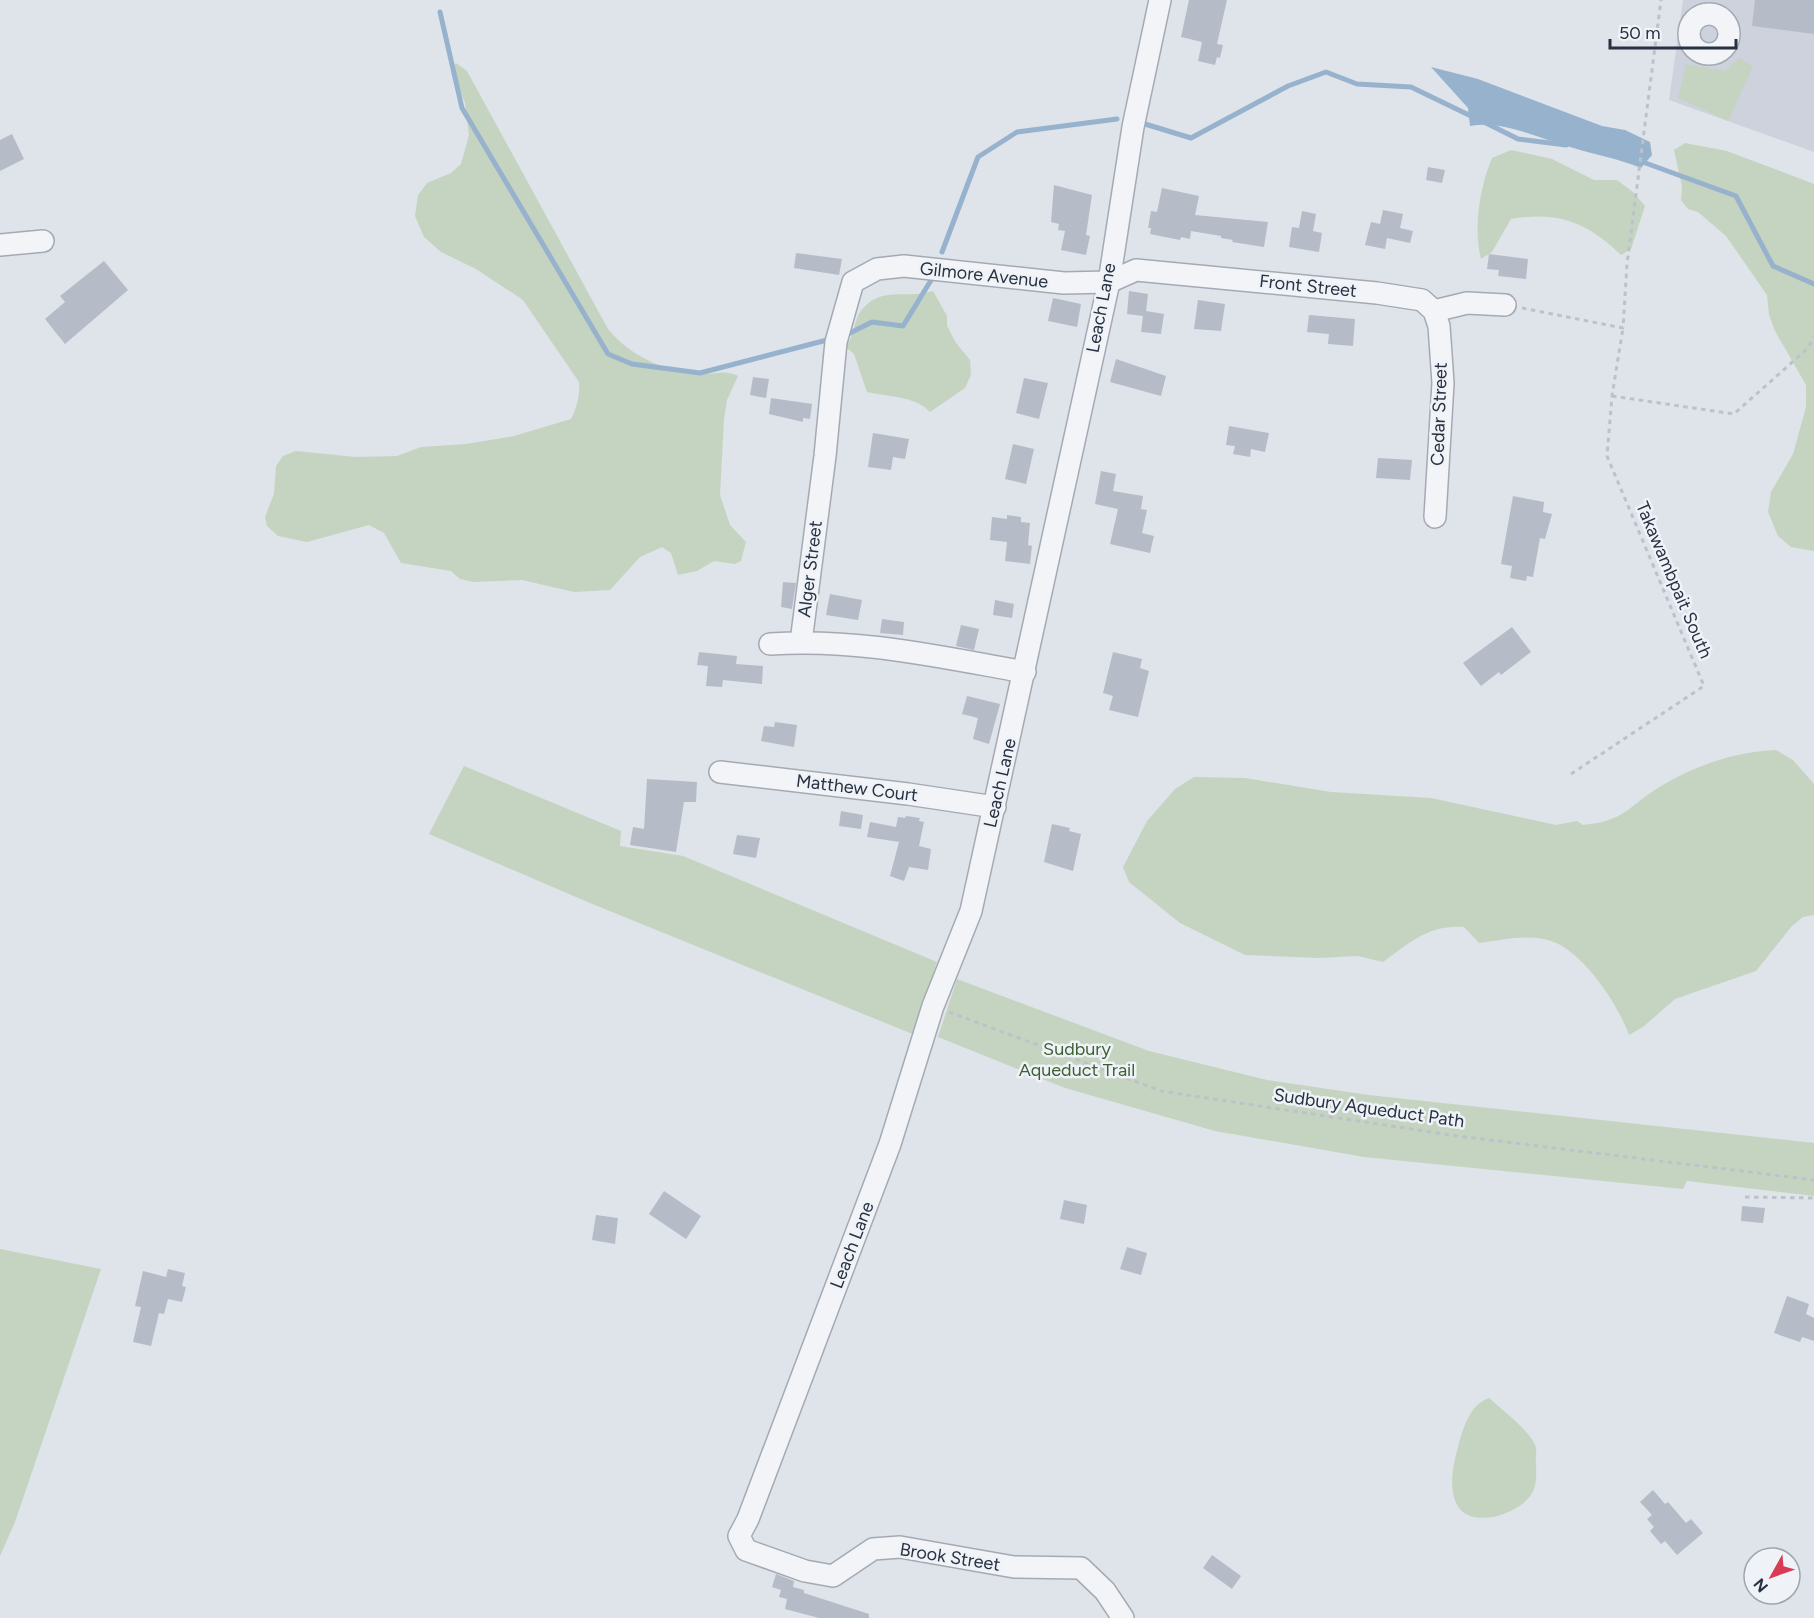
<svg xmlns="http://www.w3.org/2000/svg" width="1814" height="1618" font-family="Figtree,sans-serif">
	<style>
		.built { fill: #cdd2dc }
		.green { fill: #c5d4c0 }
		.water { fill: #97b2cd }
		.lines { fill: none; stroke-linecap: round; stroke-linejoin: round }
		.stream { stroke: #97b2cd; stroke-width: 5 }
		.building { fill: #b6bcc7 }
		.minor-casing { stroke: #a4aab4; stroke-width: 24 }
		.path { stroke: #bdc1c9; stroke-width: 3; stroke-dasharray: 4.5 4.5; stroke-linecap: butt }
		.minor { stroke: #f2f4f8; stroke-width: 21 }
		.labels { text-anchor: middle; dominant-baseline: central; stroke-width: 5; stroke-linejoin: round; paint-order: stroke }
		.street-label { font-size: 18px; fill: #273142; stroke: #eff2f7 }
		.park-label { font-size: 18px; fill: #3c5f33; stroke: #eff2f7 }
	</style>
	<rect width="100%" height="100%" fill="#dfe3ea"/>
	<path class="built" d="M 1683,0 L 1814,0 L 1814,152 L 1669,100 Z"/>
	<g class="green">
		<path d="M 1739,58 L 1753,66 L 1728,121 L 1678,98 L 1686,64 L 1725,71 Z"/>
		<path d="M 456,63 L 467,71 L 608,329 C 631,357 666,372 702,374 C 716,375 724,369 738,376 L 727,400 L 724,419 L 720,495 L 730,525 L 746,542 L 741,561 L 735,564 L 714,561 L 697,571 L 678,575 L 671,553 L 662,547 L 640,557 L 610,590 L 574,592 L 522,580 L 474,582 L 460,579 L 451,571 L 401,563 L 384,533 L 369,525 L 307,542 L 278,536 L 267,526 L 265,517 L 274,494 L 276,466 L 283,456 L 296,451 L 356,457 L 397,456 L 421,447 L 466,444 L 514,436 L 571,419 C 577,406 580,396 579,382 L 523,300 L 476,269 L 441,252 L 424,237 L 415,216 L 418,195 L 427,183 L 451,173 L 461,164 L 469,135 L 465,103 L 452,69 Z"/>
		<path d="M 1685,143 L 1727,151 L 1814,184 L 1814,551 L 1791,547 L 1778,536 L 1768,512 L 1771,492 L 1793,454 L 1806,407 L 1806,385 L 1775,331 L 1769,315 L 1767,295 L 1726,236 L 1698,212 L 1688,209 L 1681,200 L 1682,186 L 1674,150 Z"/>
		<path d="M 1511,150 L 1552,159 L 1594,180 L 1617,180 L 1633,192 L 1645,206 L 1631,249 L 1621,255 C 1587,222 1558,211 1511,219 L 1492,252 L 1481,259 C 1473,229 1480,186 1492,158 Z"/>
		<path d="M 933,291 L 947,316 L 947,326 L 956,343 L 970,360 L 971,375 L 965,388 L 930,412 C 916,396 888,397 867,392 L 854,354 L 846,347 C 855,334 854,321 860,312 C 881,284 905,300 933,291 Z"/>
		<path d="M 1776,750 L 1793,760 L 1814,784 L 1814,915 L 1803,917 L 1792,926 L 1756,971 L 1675,999 L 1643,1027 L 1629,1035 C 1618,1004 1581,948 1548,940 C 1525,934 1501,940 1479,943 L 1464,927 C 1428,925 1411,942 1383,962 L 1358,956 L 1318,958 L 1245,955 L 1180,923 L 1129,882 L 1123,867 L 1147,821 L 1175,789 L 1194,777 L 1245,778 L 1331,792 L 1431,798 L 1556,825 L 1577,821 L 1583,825 C 1626,821 1628,806 1661,786 C 1696,765 1735,752 1776,750 Z"/>
		<path d="M 464,766 L 621,831 L 620,846 L 683,856 L 937,962 L 915,1035 L 590,903 L 429,834 Z"/>
		<path d="M 957,979 L 1149,1051 L 1267,1080 L 1369,1095 L 1814,1143 L 1814,1196 L 1687,1181 L 1683,1189 L 1364,1157 L 1215,1131 L 1065,1088 L 938,1037 Z"/>
		<path d="M 0,1249 L 101,1269 L 15,1522 L 0,1556 Z"/>
		<path d="M 1489,1398 C 1501,1409 1532,1432 1536,1448 C 1537,1451 1535,1458 1536,1462 C 1536,1470 1537,1481 1534,1489 C 1526,1512 1476,1529 1460,1509 C 1447,1494 1453,1464 1458,1447 C 1463,1429 1469,1405 1489,1398 Z"/>
	</g>
	<path class="water" d="M 1431,67 L 1478,79 L 1602,126 L 1625,130 L 1650,142 L 1652,155 L 1641,168 C 1617,158 1595,155 1570,147 C 1538,138 1503,120 1470,126 L 1468,108 Z"/>
	<g class="lines">
		<g class="stream">
			<path d="M 440,12 L 462,108 L 608,354 L 632,364 L 700,373 L 827,340"/>
			<path d="M 1484,122 L 1518,139 L 1566,145"/>
			<path d="M 1145,124 L 1191,138 L 1288,86 L 1326,72 L 1357,84 L 1411,87 L 1473,117"/>
			<path d="M 1640,161 L 1736,196 L 1773,266 L 1814,284"/>
			<path d="M 942,252 L 978,157 L 1017,132 L 1117,119"/>
			<path d="M 846,335 L 872,322 L 903,326 L 933,277"/>
		</g>
	</g>
	<g class="building">
		<path d="M 1189,0 L 1227,0 L 1217,44 L 1223,45 L 1220,58 L 1217,57 L 1215,65 L 1198,61 L 1202,42 L 1181,37 Z"/>
		<path d="M 1755,0 L 1814,0 L 1814,34 L 1752,26 Z"/>
		<path d="M 12,134 L 24,159 L 0,171 L 0,140 Z"/>
		<path d="M 1428,167 L 1445,170 L 1442,183 L 1426,180 Z"/>
		<path d="M 1054,185 L 1092,195 L 1086,235 L 1090,236 L 1086,255 L 1061,250 L 1065,231 L 1058,230 L 1059,224 L 1051,222 Z"/>
		<path d="M 1162,188 L 1199,196 L 1195,215 L 1268,222 L 1264,247 L 1232,242 L 1233,240 L 1221,238 L 1221,236 L 1191,231 L 1190,239 L 1181,237 L 1180,240 L 1150,234 L 1151,228 L 1148,228 L 1151,211 L 1157,212 Z"/>
		<path d="M 1383,210 L 1403,214 L 1400,228 L 1413,231 L 1410,243 L 1387,238 L 1385,249 L 1365,245 L 1371,222 L 1380,224 Z"/>
		<path d="M 1302,211 L 1316,214 L 1313,231 L 1322,233 L 1319,252 L 1289,247 L 1292,227 L 1299,228 Z"/>
		<path d="M 796,253 L 842,259 L 839,275 L 794,268 Z"/>
		<path d="M 1489,254 L 1528,259 L 1526,279 L 1498,276 L 1499,270 L 1487,269 Z"/>
		<path d="M 104,261 L 128,290 L 65,344 L 45,319 L 65,302 L 60,296 Z"/>
		<path d="M 1129,291 L 1148,294 L 1146,311 L 1164,314 L 1161,334 L 1141,332 L 1143,316 L 1127,314 Z"/>
		<path d="M 1053,298 L 1081,304 L 1077,327 L 1048,321 Z"/>
		<path d="M 1198,300 L 1225,304 L 1221,331 L 1194,329 Z"/>
		<path d="M 1309,315 L 1355,319 L 1353,346 L 1328,344 L 1329,334 L 1307,332 Z"/>
		<path d="M 1116,359 L 1166,376 L 1161,396 L 1110,382 Z"/>
		<path d="M 753,377 L 769,379 L 766,398 L 750,395 Z"/>
		<path d="M 1024,378 L 1048,383 L 1039,419 L 1016,413 Z"/>
		<path d="M 771,398 L 812,404 L 810,419 L 803,418 L 803,422 L 769,414 Z"/>
		<path d="M 1229,426 L 1269,433 L 1265,452 L 1251,449 L 1250,457 L 1233,454 L 1235,446 L 1226,445 Z"/>
		<path d="M 873,433 L 909,439 L 905,459 L 893,457 L 891,470 L 868,467 Z"/>
		<path d="M 1013,444 L 1034,449 L 1026,484 L 1005,479 Z"/>
		<path d="M 1378,458 L 1412,460 L 1410,480 L 1376,478 Z"/>
		<path d="M 1101,471 L 1116,474 L 1113,491 L 1143,496 L 1141,509 L 1147,510 L 1142,533 L 1154,536 L 1150,553 L 1110,544 L 1118,509 L 1095,504 Z"/>
		<path d="M 1513,496 L 1544,502 L 1543,512 L 1552,514 L 1545,539 L 1540,538 L 1533,577 L 1527,576 L 1526,581 L 1510,578 L 1512,566 L 1501,564 Z"/>
		<path d="M 1007,515 L 1021,517 L 1021,522 L 1030,523 L 1028,545 L 1032,546 L 1030,564 L 1005,561 L 1007,542 L 990,540 L 992,517 L 1007,519 Z"/>
		<path d="M 783,582 L 796,583 L 792,609 L 781,607 Z"/>
		<path d="M 830,594 L 862,600 L 858,620 L 826,615 Z"/>
		<path d="M 995,600 L 1014,604 L 1012,618 L 993,615 Z"/>
		<path d="M 882,619 L 904,622 L 903,635 L 880,633 Z"/>
		<path d="M 961,625 L 979,629 L 974,650 L 956,646 Z"/>
		<path d="M 1512,627 L 1531,652 L 1501,675 L 1499,672 L 1481,686 L 1463,663 Z"/>
		<path d="M 699,652 L 737,656 L 736,664 L 763,666 L 762,684 L 723,680 L 722,687 L 706,686 L 708,666 L 697,665 Z"/>
		<path d="M 1113,652 L 1142,659 L 1140,668 L 1149,671 L 1138,717 L 1109,710 L 1113,696 L 1103,693 Z"/>
		<path d="M 967,696 L 1000,704 L 989,744 L 973,739 L 978,718 L 962,714 Z"/>
		<path d="M 775,722 L 797,725 L 794,747 L 761,741 L 764,726 L 774,727 Z"/>
		<path d="M 647,779 L 697,782 L 696,802 L 684,802 L 676,852 L 630,845 L 633,827 L 644,829 Z"/>
		<path d="M 841,811 L 863,815 L 861,829 L 839,826 Z"/>
		<path d="M 906,816 L 920,818 L 919,821 L 924,822 L 919,846 L 931,849 L 928,870 L 909,867 L 904,881 L 890,876 L 899,842 L 867,837 L 870,822 L 896,827 L 898,817 L 905,818 Z"/>
		<path d="M 1052,824 L 1070,828 L 1069,831 L 1081,834 L 1073,871 L 1044,862 Z"/>
		<path d="M 737,835 L 760,838 L 756,858 L 733,854 Z"/>
		<path d="M 664,1191 L 701,1216 L 686,1239 L 649,1214 Z"/>
		<path d="M 1064,1200 L 1087,1205 L 1084,1224 L 1060,1219 Z"/>
		<path d="M 1742,1206 L 1765,1208 L 1763,1223 L 1741,1221 Z"/>
		<path d="M 596,1215 L 618,1218 L 615,1244 L 592,1240 Z"/>
		<path d="M 1127,1247 L 1147,1253 L 1141,1275 L 1120,1269 Z"/>
		<path d="M 168,1269 L 185,1273 L 182,1286 L 186,1287 L 182,1302 L 168,1299 L 164,1314 L 159,1313 L 151,1346 L 133,1342 L 141,1307 L 135,1306 L 143,1271 L 166,1277 Z"/>
		<path d="M 1787,1296 L 1809,1304 L 1806,1314 L 1814,1318 L 1814,1341 L 1802,1337 L 1800,1342 L 1774,1333 Z"/>
		<path d="M 1653,1490 L 1665,1504 L 1668,1502 L 1686,1523 L 1691,1519 L 1703,1533 L 1677,1555 L 1665,1541 L 1661,1544 L 1650,1531 L 1654,1527 L 1647,1519 L 1652,1515 L 1640,1502 Z"/>
		<path d="M 1212,1555 L 1241,1576 L 1232,1589 L 1203,1568 Z"/>
		<path d="M 776,1574 L 794,1581 L 793,1587 L 804,1590 L 804,1593 L 869,1614 L 869,1618 L 819,1618 L 785,1609 L 787,1599 L 779,1597 L 781,1590 L 772,1587 Z"/>
	</g>
	<g class="lines">
		<defs>
			<g id="minor">
				<circle cx="1709" cy="34" r="20"/>
				<path d="M 0,245 L 43,241"/>
				<path d="M 1434,311 L 1467,303 L 1505,305"/>
				<path d="M 801,642 L 825,456 L 836,342 L 853,282 L 877,269 L 904,266 L 1064,283 L 1109,282 L 1136,270 L 1377,293 L 1422,300 L 1434,311 L 1439,326 L 1443,383 L 1435,517"/>
				<path d="M 770,644 C 857,638 940,657 1025,672"/>
				<path d="M 720,772 L 908,794 L 995,807"/>
				<path d="M 1123,1618 L 1105,1591 L 1081,1568 L 1014,1567 L 900,1547 L 873,1549 L 833,1576 L 805,1571 L 746,1550 L 739,1536 L 748,1519 L 890,1144 L 933,1006 L 971,911 L 1109,282 L 1133,127 L 1160,0"/>
			</g>
		</defs>
		<use href="#minor" class="minor-casing"/>
		<g class="path">
			<path d="M 1522,308 L 1623,328 L 1627,264 L 1661,0"/>
			<path d="M 1612,396 L 1734,414 L 1808,348 L 1814,337"/>
			<path d="M 1571,774 L 1704,686 L 1607,456 L 1612,396 L 1623,328"/>
			<path d="M 949,1012 L 1161,1091 L 1457,1136 L 1814,1180"/>
			<path d="M 1745,1197 L 1814,1198"/>
		</g>
		<use href="#minor" class="minor"/>
	</g>
	<g class="labels">
		<g class="street-label">
			<text transform="translate(984 275) rotate(6)">Gilmore Avenue</text>
			<text transform="translate(1308 286) rotate(6)">Front Street</text>
			<text transform="translate(1101 308) rotate(-79)">Leach Lane</text>
			<text transform="translate(1439 414) rotate(-88)">Cedar Street</text>
			<text transform="translate(810 569) rotate(-83)">Alger Street</text>
			<text transform="translate(1674 580) rotate(67)">Takawambpait South</text>
			<text transform="translate(1000 783) rotate(-77)">Leach Lane</text>
			<text transform="translate(857 788) rotate(7)">Matthew Court</text>
			<text transform="translate(1369 1108) rotate(8)">Sudbury Aqueduct Path</text>
			<text transform="translate(852 1245) rotate(-69)">Leach Lane</text>
			<text transform="translate(950 1557) rotate(9)">Brook Street</text>
		</g>
		<g class="park-label">
			<text x="1077" y="1049">Sudbury<tspan x="1077" dy="21">Aqueduct Trail</tspan></text>
		</g>
	</g>
	<g transform="translate(1772 1576) rotate(230)"><circle r="28" fill="#eff2f7" stroke="#9fa5af" stroke-width="1.5"/>
	<path d="M0-4.5L10 22L0 15L-10 22Z" fill="#d93a54"/>
	<text y="-9" font-size="16" font-weight="bold" text-anchor="middle" fill="#273142">N</text>
	</g>
	<path d="M1610 39v9h126v-9" fill="none" stroke="#273142" stroke-width="3"/>
	<text x="1619" y="39" font-size="18" fill="#273142" stroke="#eff2f7" stroke-width="4.5" paint-order="stroke">50 m</text>
</svg>
